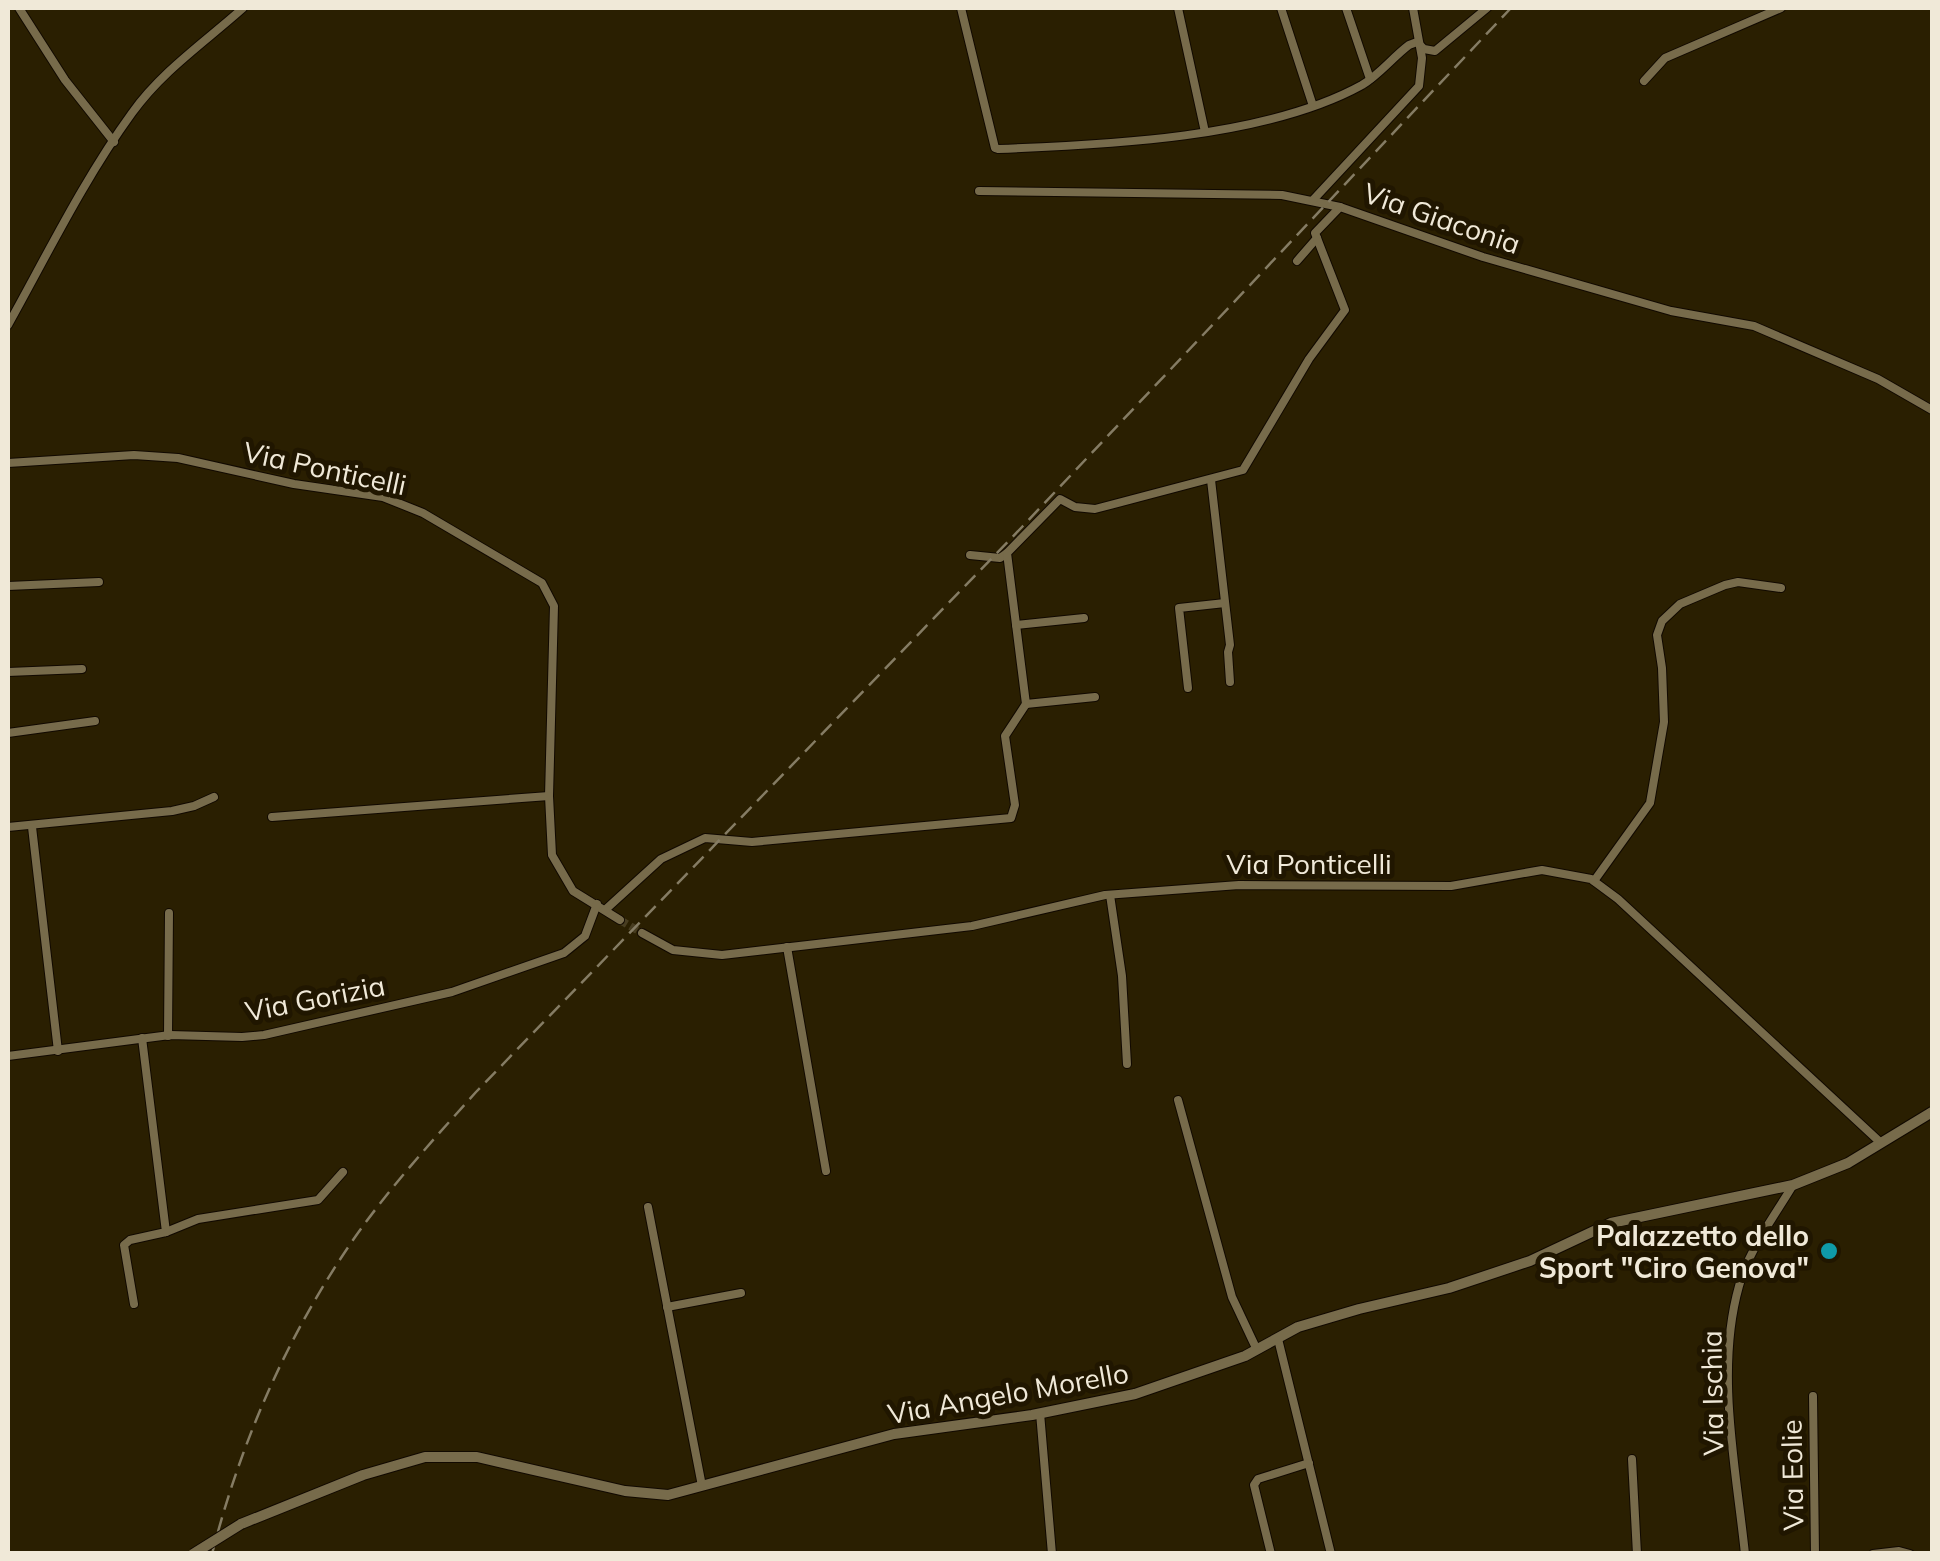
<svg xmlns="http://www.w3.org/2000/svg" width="1940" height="1561" font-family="Mulish,sans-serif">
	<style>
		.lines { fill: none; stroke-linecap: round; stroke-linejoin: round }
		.minor-tunnel { stroke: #483d21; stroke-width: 8; stroke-dasharray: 8 4; stroke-linecap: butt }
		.minor-casing { stroke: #110900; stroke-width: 10 }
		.tertiary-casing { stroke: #110900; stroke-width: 12 }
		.minor { stroke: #776b4b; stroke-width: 8 }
		.tertiary { stroke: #776b4b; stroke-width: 10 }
		.rail { stroke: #857c64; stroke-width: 2.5; stroke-dasharray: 15 8; stroke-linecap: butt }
		.tertiary-bridge-casing { stroke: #110900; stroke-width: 12; stroke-linecap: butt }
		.tertiary-bridge { stroke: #776b4b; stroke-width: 10 }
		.culture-dot { fill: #0f9aa8; stroke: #201600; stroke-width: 4 }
		.labels { text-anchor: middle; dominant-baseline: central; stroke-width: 10; stroke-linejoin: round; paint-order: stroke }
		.street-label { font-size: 28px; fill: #f0e9d8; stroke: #201600 }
		.poi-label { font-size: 28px; font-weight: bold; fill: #f0e9d8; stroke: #201600; text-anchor: end }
	</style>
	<rect width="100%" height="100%" fill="#2a1f01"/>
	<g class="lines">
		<path class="minor-tunnel" d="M 620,920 L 642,933"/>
		<defs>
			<g id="minor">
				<path d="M 19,8 L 65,80 L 114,142"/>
				<path d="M 961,8 L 995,148 L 998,149 C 1107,145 1266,138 1362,85 C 1379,75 1393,57 1409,45 L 1417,42 L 1424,49 L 1435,51 L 1487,8"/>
				<path d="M 1178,8 L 1205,132"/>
				<path d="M 1281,8 L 1313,106"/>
				<path d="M 1346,8 L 1370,79"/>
				<path d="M 1644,81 L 1665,58 L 1781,8"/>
				<path d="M 979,191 L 1282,195 L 1340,207"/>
				<path d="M 1313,200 L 1419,86 L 1422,58 L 1413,8"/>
				<path d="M 1297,261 L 1317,238"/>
				<path d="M 8,325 C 47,255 84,179 132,113 C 162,71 205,42 243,8"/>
				<path d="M 8,463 L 134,455 L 178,458 L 294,484 L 383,497 L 423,513 L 542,583 L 554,606 L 549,796 L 552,855 L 573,891 L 620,920"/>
				<path d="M 1211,480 L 1230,645 L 1228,652 L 1230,682"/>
				<path d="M 970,555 L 1000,558 L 1007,553"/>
				<path d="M 8,586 L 99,582"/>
				<path d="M 1016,625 L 1084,618"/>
				<path d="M 8,672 L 82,669"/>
				<path d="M 1188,688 L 1179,608 L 1225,603"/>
				<path d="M 1026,704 L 1007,553 L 1060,499 L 1075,507 L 1095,509 L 1243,470 L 1309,359 L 1345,310 L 1315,233 L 1340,207 L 1483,257 L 1671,311 L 1754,326 L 1878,379 L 1932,410"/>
				<path d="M 1026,704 L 1095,697"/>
				<path d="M 8,733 L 95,721"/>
				<path d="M 272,817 L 549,796"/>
				<path d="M 8,827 L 172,811 L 194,806 L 214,797"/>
				<path d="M 32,827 L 58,1051"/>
				<path d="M 1594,881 L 1650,803 L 1664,722 L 1662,668 L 1657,635 L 1662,621 L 1680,604 L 1725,585 L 1738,582 L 1781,588"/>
				<path d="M 1110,895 L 1122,976 L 1127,1064"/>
				<path d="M 605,910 L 661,859 L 705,838 L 752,842 L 1011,818 L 1015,805 L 1005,736 L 1026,704"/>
				<path d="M 642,933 L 673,950 L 722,955 L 972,926 L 1105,895 L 1239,885 L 1451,886 L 1542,870 L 1591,879 L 1618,899 L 1881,1143"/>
				<path d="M 787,947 L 826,1171"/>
				<path d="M 168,1036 L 169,913"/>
				<path d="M 8,1056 L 170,1035 L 242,1037 L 264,1035 L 452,992 L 564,953 L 585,936 L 597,904"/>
				<path d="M 1178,1100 L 1232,1297 L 1257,1350"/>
				<path d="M 648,1207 L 702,1486"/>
				<path d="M 166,1232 L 198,1219 L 318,1200 L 343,1172"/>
				<path d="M 134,1304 L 124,1245 L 130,1240 L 166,1232 L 142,1038"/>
				<path d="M 667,1307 L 741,1293"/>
				<path d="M 1278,1339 L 1331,1554"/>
				<path d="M 1813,1396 L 1815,1554"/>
				<path d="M 1040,1413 L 1052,1554"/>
				<path d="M 1632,1459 L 1637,1554"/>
				<path d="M 1271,1554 L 1254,1485 L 1258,1479 L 1309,1463"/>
				<path d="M 1745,1554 C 1736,1467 1715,1371 1739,1286 C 1749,1249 1774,1217 1793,1185"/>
				<path d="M 1873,1554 L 1899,1551 L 1910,1554"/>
			</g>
			<path id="tertiary" d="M 241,1524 L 363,1475 L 425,1457 L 477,1457 L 625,1491 L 668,1495 L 894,1434 L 1032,1415 L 1135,1394 L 1245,1356 L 1298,1327 L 1359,1309 L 1449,1288 L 1530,1261 L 1611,1223 L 1793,1185 L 1848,1163 L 1932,1112"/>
		</defs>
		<use href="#minor" class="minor-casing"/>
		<use href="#tertiary" class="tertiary-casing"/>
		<use href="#minor" class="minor"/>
		<use href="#tertiary" class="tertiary"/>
		<path class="rail" d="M 212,1554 C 241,1441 287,1336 353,1240 C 390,1187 433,1140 476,1092 L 1022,527 L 1511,8"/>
		<defs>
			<path id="tertiary-bridge" d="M 193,1554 L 241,1524"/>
		</defs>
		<use href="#tertiary-bridge" class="tertiary-bridge-casing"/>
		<use href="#tertiary-bridge" class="tertiary-bridge"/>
	</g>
	<circle class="culture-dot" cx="1829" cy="1251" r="10"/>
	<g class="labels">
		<g class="street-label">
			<text transform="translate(1442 218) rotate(19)">Via Giaconia</text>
			<text transform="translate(325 468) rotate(12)">Via Ponticelli</text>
			<text x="1309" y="863">Via Ponticelli</text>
			<text transform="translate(315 998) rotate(-11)">Via Gorizia</text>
			<text transform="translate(1008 1393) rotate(-10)">Via Angelo Morello</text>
			<text transform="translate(1712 1393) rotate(-91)">Via Ischia</text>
			<text transform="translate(1792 1475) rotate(-91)">Via Eolie</text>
		</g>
		<g class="poi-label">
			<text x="1809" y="1235">Palazzetto dello<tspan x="1809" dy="32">Sport "Ciro Genova"</tspan></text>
		</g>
	</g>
	<rect width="1940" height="1561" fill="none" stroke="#f0e9d8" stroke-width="20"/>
</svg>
